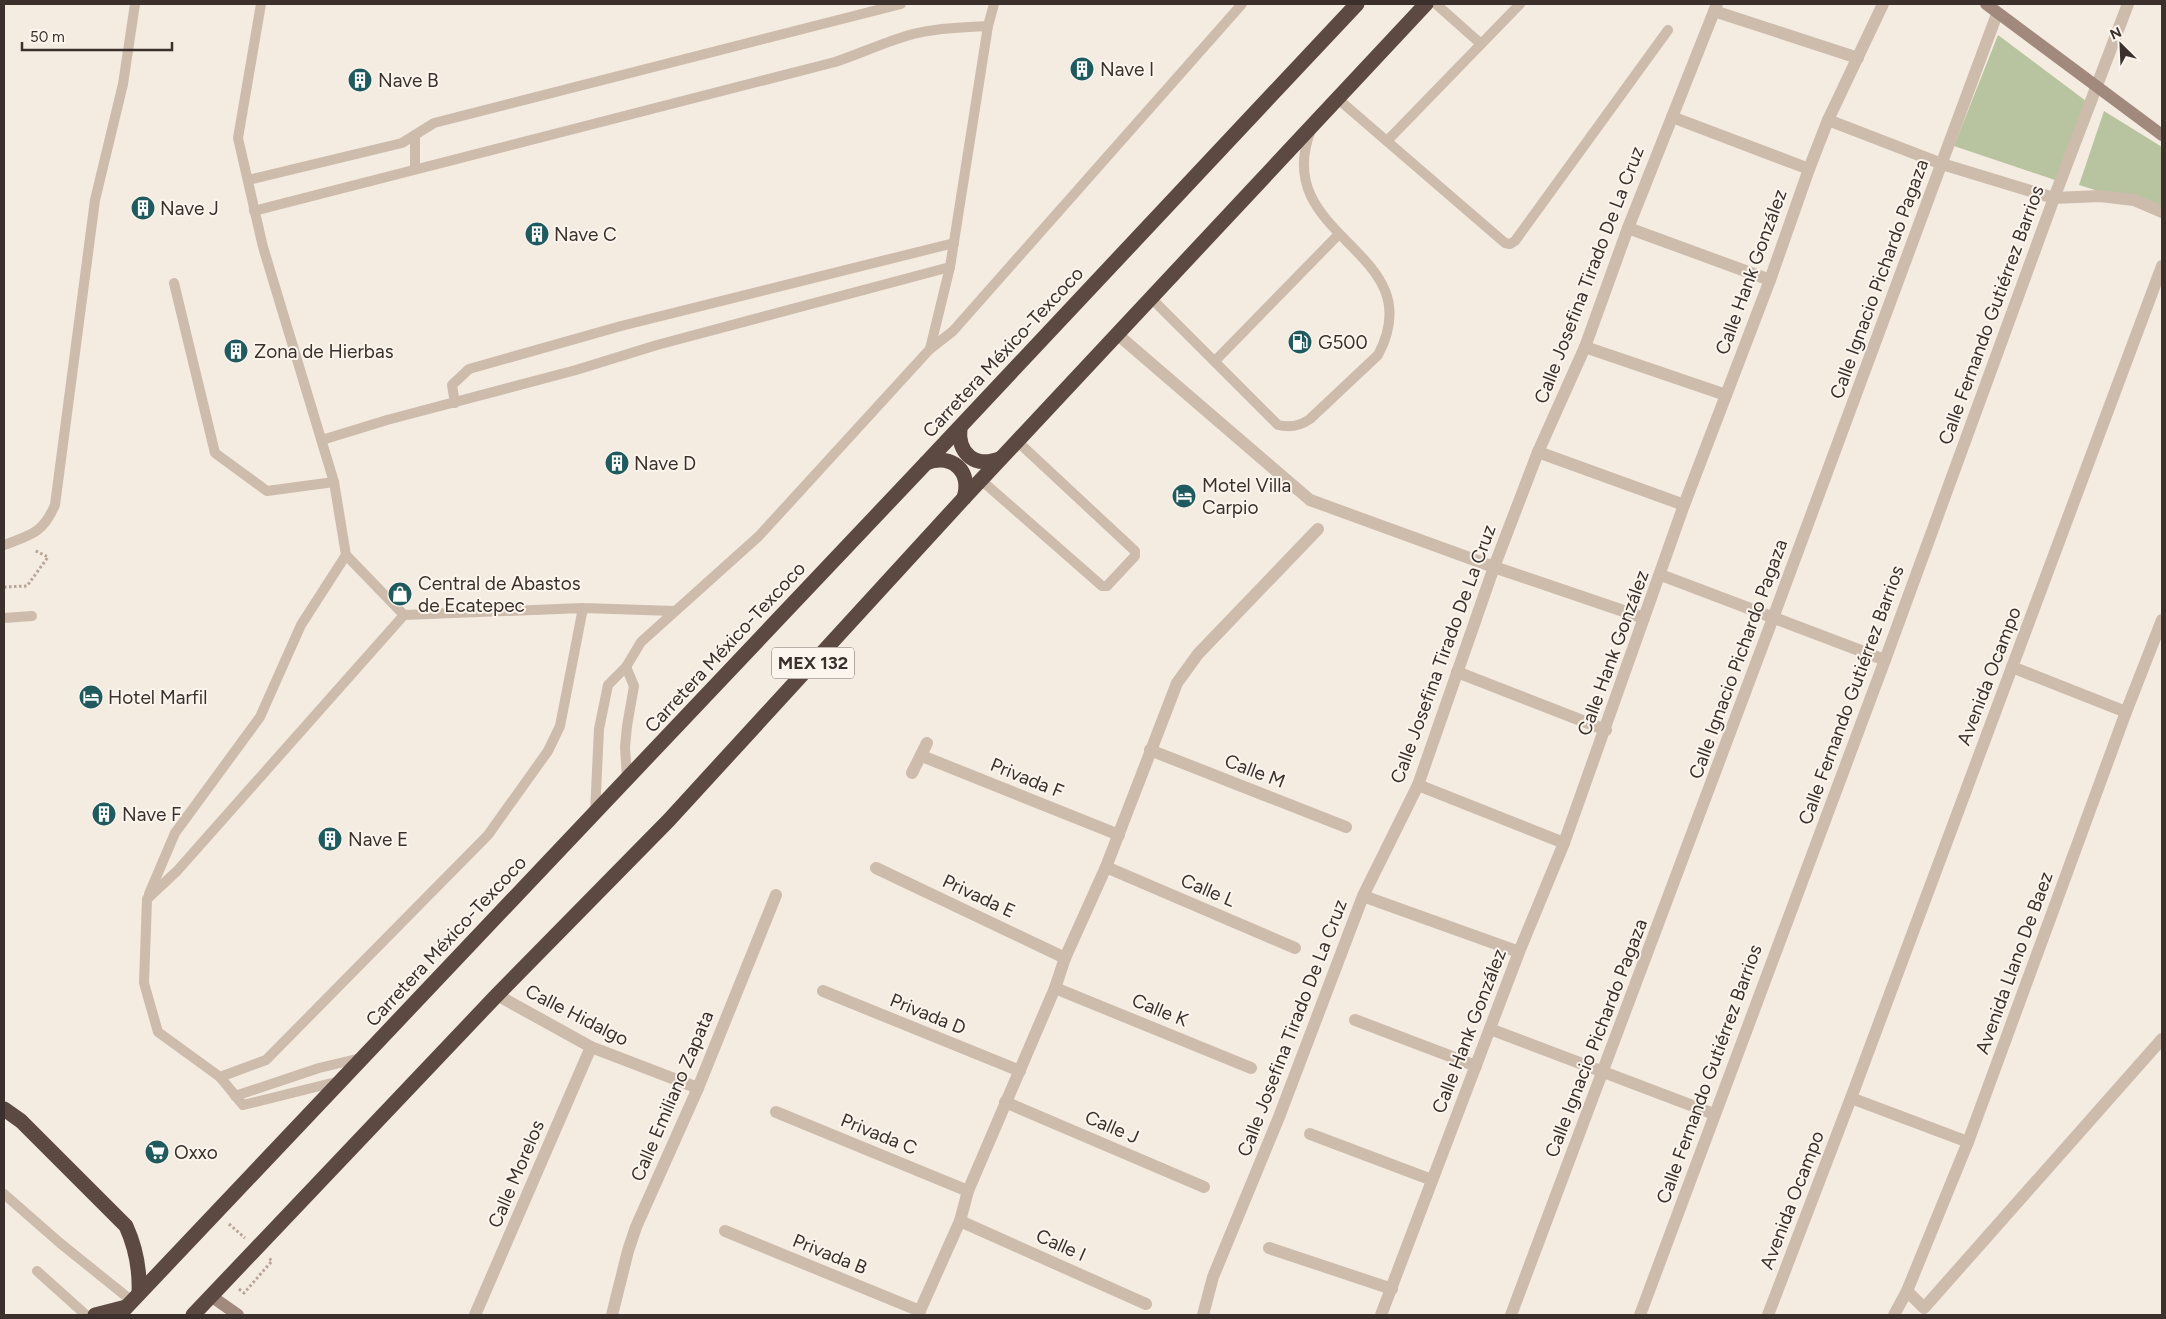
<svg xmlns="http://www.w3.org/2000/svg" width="2166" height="1319" font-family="Figtree,sans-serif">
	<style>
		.green { fill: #b8c4a0 }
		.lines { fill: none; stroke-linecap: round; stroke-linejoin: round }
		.path { stroke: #b9a596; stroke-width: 3; stroke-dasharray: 2.5 2.5; stroke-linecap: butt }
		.lane { stroke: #cdbbac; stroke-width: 10 }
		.street { stroke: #cdbbac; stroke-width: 12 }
		.secondary { stroke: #a18a7d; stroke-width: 12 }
		.highway { stroke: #5c4a42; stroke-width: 15 }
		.labels { text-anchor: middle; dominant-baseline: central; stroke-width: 4; stroke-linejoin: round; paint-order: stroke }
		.shield { fill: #fbf5ee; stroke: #756b66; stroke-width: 1 }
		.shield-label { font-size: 18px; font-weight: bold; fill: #3b302b }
		.poi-label { font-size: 19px; fill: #3b302b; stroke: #fbf5ee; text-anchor: start }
		.street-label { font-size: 19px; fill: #3b302b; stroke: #fbf5ee }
	</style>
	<rect width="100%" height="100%" fill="#f4ebe1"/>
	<g class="green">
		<path d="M 1998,35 L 2090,104 L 2055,180 L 1954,146 Z"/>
		<path d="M 2104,111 L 2162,147 L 2162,211 L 2079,185 Z"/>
	</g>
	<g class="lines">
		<g class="path">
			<path d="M 4,587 L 27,586 L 48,557 L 34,550"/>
			<path d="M 229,1224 L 245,1238"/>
			<path d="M 239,1289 L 244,1293 L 272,1261 L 269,1258"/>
		</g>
		<g class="lane">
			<path d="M 261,4 L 238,138 L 263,247 L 334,482 L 346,555 L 404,615"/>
			<path d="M 1436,4 L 1481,44"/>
			<path d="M 1338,99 L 1505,243 L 1510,244 L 1515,241 L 1668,30"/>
			<path d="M 415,135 L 415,168"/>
			<path d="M 1387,141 L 1520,4"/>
			<path d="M 248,180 L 402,143 L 434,123 L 901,4"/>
			<path d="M 254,211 L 835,62 C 856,55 876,46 897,39 C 926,28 957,28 988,26"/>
			<path d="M 174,283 L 215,453 L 267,491 L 334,482"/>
			<path d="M 1150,297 L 1278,425 C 1290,428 1300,426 1310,419 L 1378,355 C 1434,250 1268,239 1311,130"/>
			<path d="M 930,349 L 950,267 L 988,26 L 994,4"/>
			<path d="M 1215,361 L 1339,234"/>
			<path d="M 455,403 L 452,385 L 469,369 L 621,326 L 954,243"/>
			<path d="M 322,440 L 387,420 L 576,370 L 657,345 L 950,267"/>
			<path d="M 981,480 L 1102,586 L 1107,586 L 1135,556 L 1135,551 L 1017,441"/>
			<path d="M 4,545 C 31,535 43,533 55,505 L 95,200 L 123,84 L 135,4"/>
			<path d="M 583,608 L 560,726 L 548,751 L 488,835 L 266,1060 L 220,1077 L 158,1032 L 144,983 L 147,899 L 177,871 L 404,615 L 583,608 L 674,611"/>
			<path d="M 4,618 L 32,616"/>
			<path d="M 626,667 L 634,686 L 627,726 L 625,747 L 627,778"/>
			<path d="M 595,813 L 599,729 L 608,685 L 626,667 L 641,642 L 759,536 L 930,349 L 953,331 L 1242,4"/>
			<path d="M 149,894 L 175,833 L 260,717 L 301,625 L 346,555"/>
			<path d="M 220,1077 L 243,1105 L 340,1081"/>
			<path d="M 235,1096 L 319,1068 L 361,1058"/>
			<path d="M 4,1194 L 60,1243 L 132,1301"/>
			<path d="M 37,1271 L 86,1315"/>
		</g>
		<g class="street">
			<path d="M 1714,11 L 1858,58"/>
			<path d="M 1672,117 L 1809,169"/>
			<path d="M 1828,120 L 1942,164 L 2054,198 L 2100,196 L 2134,200 L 2162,212"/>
			<path d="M 1628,228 L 1770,280"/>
			<path d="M 1117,334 L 1310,500 L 1494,567 L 1644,618"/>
			<path d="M 1585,347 L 1726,395"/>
			<path d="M 1538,452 L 1684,505"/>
			<path d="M 1661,575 L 1885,660"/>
			<path d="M 2012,667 L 2126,712"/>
			<path d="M 1457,672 L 1606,730"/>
			<path d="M 1150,750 L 1346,827"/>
			<path d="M 922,756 L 1119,835"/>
			<path d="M 912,773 L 927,743"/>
			<path d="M 1418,785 L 1564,843"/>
			<path d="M 1106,867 L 1295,948"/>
			<path d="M 876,868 L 1065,958"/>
			<path d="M 1363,896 L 1519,952"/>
			<path d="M 1055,988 L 1251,1068"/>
			<path d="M 823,991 L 1020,1071"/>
			<path d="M 497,995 L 591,1047 L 698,1088"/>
			<path d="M 1355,1020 L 1476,1066"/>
			<path d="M 1490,1029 L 1714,1114"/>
			<path d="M 1851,1098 L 1968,1142"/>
			<path d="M 1005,1102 L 1204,1187"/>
			<path d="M 776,1112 L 968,1191"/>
			<path d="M 1310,1134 L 1432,1180"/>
			<path d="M 960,1221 L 1146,1304"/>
			<path d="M 725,1231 L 920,1311"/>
			<path d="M 1269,1248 L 1392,1289"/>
			<path d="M 1907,1291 L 1924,1308 L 2162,1039"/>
			<path d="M 475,1315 L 591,1047"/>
			<path d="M 612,1315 L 628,1251 L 636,1227 L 698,1088 L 776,895"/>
			<path d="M 918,1315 L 960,1221 L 968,1191 L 1055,988 L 1065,958 L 1106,867 L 1177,683 L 1198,654 L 1318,529"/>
			<path d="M 1203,1315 L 1213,1277 L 1279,1117 L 1363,896 L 1418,785 L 1494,567 L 1538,452 L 1585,347 L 1628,228 L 1717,4"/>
			<path d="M 1381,1315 L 1519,952 L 1564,843 L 1684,505 L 1770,280 L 1809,169 L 1828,120 L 1883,4"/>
			<path d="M 1511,1315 L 1773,618 L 1997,14"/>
			<path d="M 1640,1315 L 1885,660 L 2054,198 L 2128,4"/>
			<path d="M 1768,1315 L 1851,1098 L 2162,266"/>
			<path d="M 1894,1315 L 1907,1291 L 1968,1142 L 2126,712 L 2162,620"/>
		</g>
		<g class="secondary">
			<path d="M 1986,4 L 2162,135"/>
			<path d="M 211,1296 L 238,1315"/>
		</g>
		<g class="highway">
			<path d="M 960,428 C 957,454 976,469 1001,458"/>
			<path d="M 926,463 C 952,453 972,471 964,498"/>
			<path d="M 4,1109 L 21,1121 L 126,1226 C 136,1248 140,1269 139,1293"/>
			<path d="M 95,1315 L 126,1307"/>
			<path d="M 119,1315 L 926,463 L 1357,4"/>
			<path d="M 193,1315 L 497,995 L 669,820 L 964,498 L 1426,4"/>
		</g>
	</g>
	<defs>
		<symbol id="building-disc" viewBox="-11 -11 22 22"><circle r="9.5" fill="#1f5a5e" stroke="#fbf5ee"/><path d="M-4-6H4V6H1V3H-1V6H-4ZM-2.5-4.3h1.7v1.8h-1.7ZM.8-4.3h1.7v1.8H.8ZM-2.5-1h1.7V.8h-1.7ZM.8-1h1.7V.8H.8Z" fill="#fff"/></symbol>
		<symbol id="fuel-disc" viewBox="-11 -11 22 22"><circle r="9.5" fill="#1f5a5e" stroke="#fbf5ee"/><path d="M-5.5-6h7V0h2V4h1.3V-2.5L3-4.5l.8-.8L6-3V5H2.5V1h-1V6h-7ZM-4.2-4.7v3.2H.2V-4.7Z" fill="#fff"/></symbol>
		<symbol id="hotel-disc" viewBox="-11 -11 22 22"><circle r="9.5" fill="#1f5a5e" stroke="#fbf5ee"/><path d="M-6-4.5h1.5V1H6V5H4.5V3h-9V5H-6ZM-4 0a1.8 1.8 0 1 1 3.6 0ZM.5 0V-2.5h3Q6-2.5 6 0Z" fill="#fff"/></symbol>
		<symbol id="shop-disc" viewBox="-11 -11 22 22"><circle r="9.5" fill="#1f5a5e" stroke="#fbf5ee"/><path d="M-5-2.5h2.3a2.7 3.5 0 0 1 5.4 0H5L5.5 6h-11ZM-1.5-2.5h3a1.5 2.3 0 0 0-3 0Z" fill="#fff"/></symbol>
		<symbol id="supermarket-disc" viewBox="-11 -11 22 22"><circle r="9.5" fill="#1f5a5e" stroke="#fbf5ee"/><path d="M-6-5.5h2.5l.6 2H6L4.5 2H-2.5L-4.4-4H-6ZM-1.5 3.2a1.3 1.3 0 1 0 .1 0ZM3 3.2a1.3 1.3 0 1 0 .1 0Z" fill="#fff"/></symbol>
	</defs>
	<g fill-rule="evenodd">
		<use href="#building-disc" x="1068" y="55" width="28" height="28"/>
		<use href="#building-disc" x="346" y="66" width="28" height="28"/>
		<use href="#building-disc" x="129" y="194" width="28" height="28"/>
		<use href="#building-disc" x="523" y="220" width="28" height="28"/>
		<use href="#fuel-disc" x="1286" y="328" width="28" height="28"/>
		<use href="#building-disc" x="222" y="337" width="28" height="28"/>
		<use href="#building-disc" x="603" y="449" width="28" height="28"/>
		<use href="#hotel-disc" x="1170" y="482" width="28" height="28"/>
		<use href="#shop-disc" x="386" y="580" width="28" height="28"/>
		<use href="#hotel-disc" x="77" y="683" width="28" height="28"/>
		<use href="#building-disc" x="90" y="800" width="28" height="28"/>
		<use href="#building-disc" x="316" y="825" width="28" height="28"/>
		<use href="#supermarket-disc" x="143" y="1138" width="28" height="28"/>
	</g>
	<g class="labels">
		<rect class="shield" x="772" y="647.5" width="82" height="31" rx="4"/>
		<g class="shield-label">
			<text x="813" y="663">MEX 132</text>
		</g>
		<g class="poi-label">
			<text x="1100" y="69">Nave I</text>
			<text x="378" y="80">Nave B</text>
			<text x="160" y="208">Nave J</text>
			<text x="554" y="234">Nave C</text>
			<text x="1318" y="342">G500</text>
			<text x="254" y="351">Zona de Hierbas</text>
			<text x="634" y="463">Nave D</text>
			<text x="1202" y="485">Motel Villa<tspan x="1202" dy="22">Carpio</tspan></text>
			<text x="418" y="583">Central de Abastos<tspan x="418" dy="22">de Ecatepec</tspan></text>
			<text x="108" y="697">Hotel Marfil</text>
			<text x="122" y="814">Nave F</text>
			<text x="348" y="839">Nave E</text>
			<text x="174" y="1152">Oxxo</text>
		</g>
		<g class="street-label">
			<text transform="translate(1751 272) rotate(-70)">Calle Hank González</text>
			<text transform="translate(1589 275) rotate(-69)">Calle Josefina Tirado De La Cruz</text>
			<text transform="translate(1879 279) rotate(-70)">Calle Ignacio Pichardo Pagaza</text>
			<text transform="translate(1991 315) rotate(-70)">Calle Fernando Gutiérrez Barrios</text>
			<text transform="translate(1003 352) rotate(-47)">Carretera México-Texcoco</text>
			<text transform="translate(725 647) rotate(-47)">Carretera México-Texcoco</text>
			<text transform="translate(1613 653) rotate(-70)">Calle Hank González</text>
			<text transform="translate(1443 654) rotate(-70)">Calle Josefina Tirado De La Cruz</text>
			<text transform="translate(1738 659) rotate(-70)">Calle Ignacio Pichardo Pagaza</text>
			<text transform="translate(1989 676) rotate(-69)">Avenida Ocampo</text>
			<text transform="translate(1851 695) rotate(-70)">Calle Fernando Gutiérrez Barrios</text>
			<text transform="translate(1255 771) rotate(21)">Calle M</text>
			<text transform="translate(1027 778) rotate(22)">Privada F</text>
			<text transform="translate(1208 890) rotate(23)">Calle L</text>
			<text transform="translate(979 896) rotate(25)">Privada E</text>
			<text transform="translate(446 941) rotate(-47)">Carretera México-Texcoco</text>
			<text transform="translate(2014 963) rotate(-70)">Avenida Llano De Baez</text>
			<text transform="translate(1160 1010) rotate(22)">Calle K</text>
			<text transform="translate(928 1014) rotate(22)">Privada D</text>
			<text transform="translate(577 1015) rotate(27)">Calle Hidalgo</text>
			<text transform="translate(1292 1028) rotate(-69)">Calle Josefina Tirado De La Cruz</text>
			<text transform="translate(1469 1031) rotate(-69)">Calle Hank González</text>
			<text transform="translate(1596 1038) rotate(-69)">Calle Ignacio Pichardo Pagaza</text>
			<text transform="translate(1709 1074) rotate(-70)">Calle Fernando Gutiérrez Barrios</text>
			<text transform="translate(672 1096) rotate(-67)">Calle Emiliano Zapata</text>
			<text transform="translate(1112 1127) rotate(23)">Calle J</text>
			<text transform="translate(879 1134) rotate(22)">Privada C</text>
			<text transform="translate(516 1174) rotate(-67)">Calle Morelos</text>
			<text transform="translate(1792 1200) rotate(-69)">Avenida Ocampo</text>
			<text transform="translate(1061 1245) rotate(24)">Calle I</text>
			<text transform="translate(830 1254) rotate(22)">Privada B</text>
		</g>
	</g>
	<rect width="2166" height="1319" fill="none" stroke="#3b302b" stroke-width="10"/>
	<g transform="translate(2121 45) rotate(336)" stroke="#fbf5ee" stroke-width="4" paint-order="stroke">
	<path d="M0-4L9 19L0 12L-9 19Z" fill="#3b302b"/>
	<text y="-8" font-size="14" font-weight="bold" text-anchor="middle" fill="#3b302b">N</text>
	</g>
	<path d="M22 42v8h150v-8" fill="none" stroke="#3b302b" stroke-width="2.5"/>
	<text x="30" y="42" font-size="15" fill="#3b302b" stroke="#fbf5ee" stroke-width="4" paint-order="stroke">50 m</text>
</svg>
